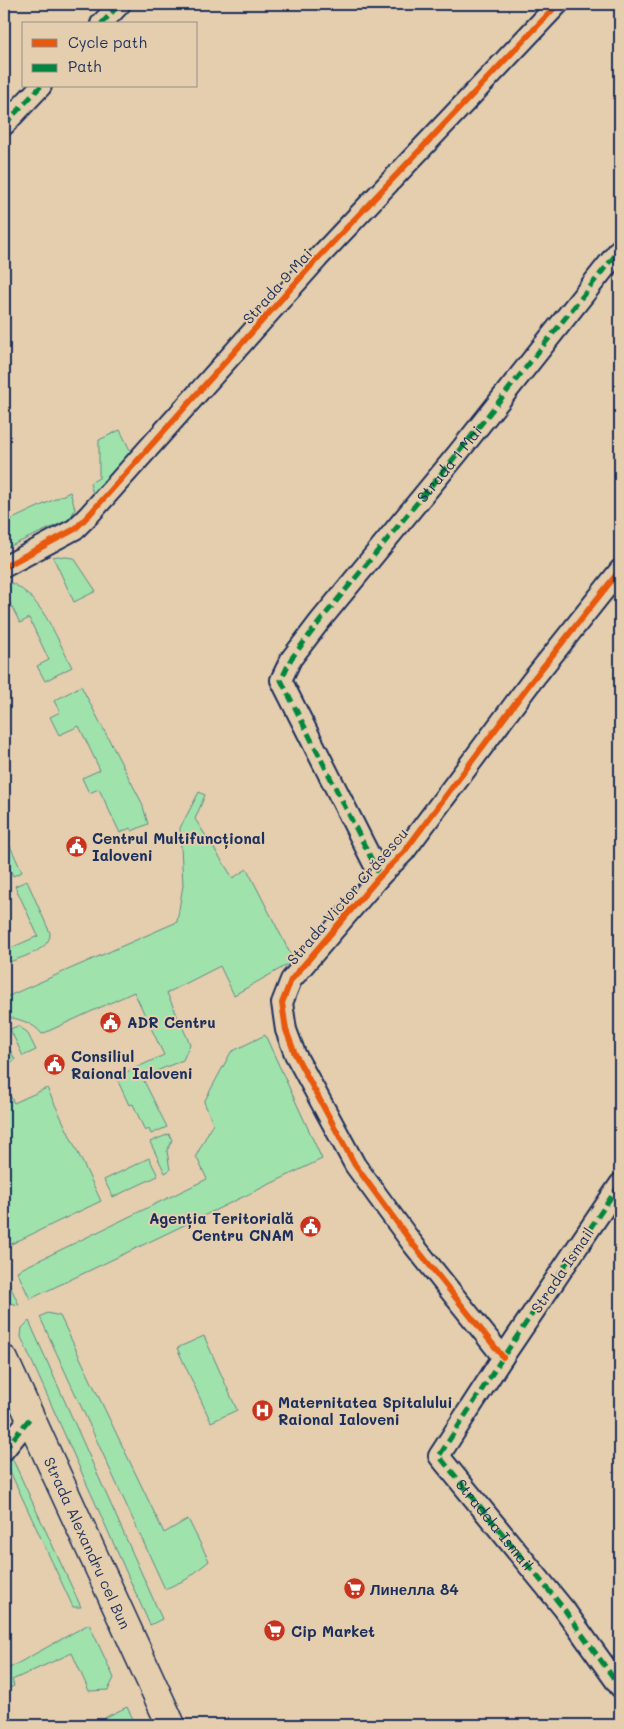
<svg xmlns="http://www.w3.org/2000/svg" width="624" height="1729" font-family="Mali,sans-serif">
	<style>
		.green { fill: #a0e2ac; stroke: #5e8885 }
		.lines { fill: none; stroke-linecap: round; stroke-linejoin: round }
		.street-casing { stroke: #1b2f5e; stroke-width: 24 }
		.secondary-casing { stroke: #1b2f5e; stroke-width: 31 }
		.street { stroke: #e4cead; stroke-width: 20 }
		.secondary { stroke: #e4cead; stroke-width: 28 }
		.quiet { stroke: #00873e; stroke-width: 5; stroke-dasharray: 10 5; stroke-linecap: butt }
		.cycleway-casing { stroke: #e4cead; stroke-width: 9 }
		.cycleway { stroke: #e8590c; stroke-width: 6 }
		.labels { text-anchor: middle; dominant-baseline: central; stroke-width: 4; stroke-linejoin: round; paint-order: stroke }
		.street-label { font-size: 15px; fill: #1b2f5e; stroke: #e4cead }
		.poi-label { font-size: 15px; font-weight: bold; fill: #1b2f5e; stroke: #e4cead; text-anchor: start }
	</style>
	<rect width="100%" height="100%" fill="#e4cead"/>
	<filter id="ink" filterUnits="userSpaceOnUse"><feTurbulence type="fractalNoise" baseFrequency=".02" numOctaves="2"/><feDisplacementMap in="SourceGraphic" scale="10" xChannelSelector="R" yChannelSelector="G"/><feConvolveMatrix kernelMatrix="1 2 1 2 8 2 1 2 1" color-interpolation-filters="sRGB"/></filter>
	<g filter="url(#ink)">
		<g class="green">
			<path d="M 120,430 L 132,454 L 95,501 L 90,483 L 99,478 L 99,440 Z"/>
			<path d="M 70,492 L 75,509 L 70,519 L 4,549 L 4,523 Z"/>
			<path d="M 57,556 L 74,558 L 96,591 L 74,602 L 53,557 Z"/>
			<path d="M 4,580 C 41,592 55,636 72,667 L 45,681 L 37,666 L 49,660 L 29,618 L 20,623 L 9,601 L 4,603 Z"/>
			<path d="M 81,686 L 142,803 L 148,824 L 132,831 L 130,828 L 120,833 L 99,789 L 89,793 L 82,778 L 100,770 L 79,726 L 59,735 L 50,717 L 60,712 L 54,701 Z"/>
			<path d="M 199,792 L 205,795 L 195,819 L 233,878 L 247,869 L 294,961 L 234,995 L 220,966 L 167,993 L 190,1044 L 183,1060 L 142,1077 L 167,1127 L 151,1134 L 149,1129 L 145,1131 L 133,1104 L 129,1105 L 116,1077 L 164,1055 L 134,992 L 42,1034 C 33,1022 18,1019 4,1016 L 4,998 L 177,922 L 183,885 L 180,828 Z"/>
			<path d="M 4,833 L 22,872 L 13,876 L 4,856 Z"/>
			<path d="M 27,881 L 50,933 C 51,951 18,958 4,964 L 4,951 L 38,936 L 15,886 Z"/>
			<path d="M 18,1026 L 27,1032 L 36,1050 L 23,1056 L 10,1029 Z"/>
			<path d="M 265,1035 L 322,1159 L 30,1299 L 17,1271 L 207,1179 L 196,1156 L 213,1123 L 204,1102 L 231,1052 Z"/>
			<path d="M 4,1037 L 15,1060 L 4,1066 Z"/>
			<path d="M 47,1088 L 101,1201 L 7,1246 L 4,1239 L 4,1101 L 11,1097 L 14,1103 Z"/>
			<path d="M 169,1134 L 172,1140 L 167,1151 L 170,1170 L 165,1173 L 150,1142 Z"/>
			<path d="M 149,1158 L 158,1176 L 113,1197 L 104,1180 Z"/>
			<path d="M 4,1273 L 19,1305 L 5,1302 L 4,1299 Z"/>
			<path d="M 47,1313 L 60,1316 L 164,1533 L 188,1519 L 209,1561 L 187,1579 L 165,1589 L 40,1317 Z"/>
			<path d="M 29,1321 L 162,1619 L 150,1625 L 21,1337 L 22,1328 Z"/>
			<path d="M 204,1336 L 237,1410 L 211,1422 L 177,1348 Z"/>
			<path d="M 12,1458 L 81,1607 L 73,1607 L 7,1465 Z"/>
			<path d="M 89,1624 L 114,1678 L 108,1690 L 89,1691 L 72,1653 L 12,1680 L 14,1686 L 4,1690 L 4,1671 Z"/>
			<path d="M 127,1707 L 136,1725 L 102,1725 L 106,1717 Z"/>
		</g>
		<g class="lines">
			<defs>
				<g id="street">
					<path d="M 101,24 L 120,4"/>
					<path d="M 4,125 L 41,86"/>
					<path d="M 4,567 L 75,529 L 89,515 L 318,258 L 558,4"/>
					<path id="s1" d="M 380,876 L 281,680 L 291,659 L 320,621 L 458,453 L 620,249"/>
					<path id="s2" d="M 620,1184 L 503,1357 L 439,1456 L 564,1609 L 620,1687"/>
					<path d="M 503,1357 L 412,1243 L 355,1165 L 295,1054 L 286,1030 L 282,1003 L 291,980 L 380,876 L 404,852 L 531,682 L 620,570"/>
					<path d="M 4,1450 L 30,1418"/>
				</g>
				<g id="secondary">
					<path id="s3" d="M 4,1360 L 171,1725"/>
				</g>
			</defs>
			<use href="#street" class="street-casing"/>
			<use href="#secondary" class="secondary-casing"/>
			<use href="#street" class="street"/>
			<use href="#secondary" class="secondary"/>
			<g class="quiet">
				<path d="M 101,24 L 120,4"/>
				<path d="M 4,125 L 41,86"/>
				<path d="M 380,876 L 281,680 L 291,659 L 320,621 L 458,453 L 620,249"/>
				<path d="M 620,1184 L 503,1357 L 439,1456 L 564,1609 L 620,1687"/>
				<path d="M 4,1450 L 30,1418"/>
			</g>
			<defs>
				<g id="cycleway">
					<path d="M 4,567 L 75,529 L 89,515 L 318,258 L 558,4"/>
					<path d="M 503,1357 L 412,1243 L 355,1165 L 295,1054 L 286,1030 L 282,1003 L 291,980 L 380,876 L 404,852 L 531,682 L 620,570"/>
				</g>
			</defs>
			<use href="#cycleway" class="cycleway-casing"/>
			<use href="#cycleway" class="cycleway"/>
		</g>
	</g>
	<defs>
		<symbol id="civic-disc" viewBox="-11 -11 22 22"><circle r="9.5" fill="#c8321e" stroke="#e4cead"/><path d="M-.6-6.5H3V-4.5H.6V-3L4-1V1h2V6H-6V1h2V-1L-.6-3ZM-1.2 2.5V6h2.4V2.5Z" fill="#fff"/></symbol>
		<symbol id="hospital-disc" viewBox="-11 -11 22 22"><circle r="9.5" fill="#c8321e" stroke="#e4cead"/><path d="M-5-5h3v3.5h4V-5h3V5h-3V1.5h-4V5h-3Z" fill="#fff"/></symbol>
		<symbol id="supermarket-disc" viewBox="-11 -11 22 22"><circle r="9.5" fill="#c8321e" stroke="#e4cead"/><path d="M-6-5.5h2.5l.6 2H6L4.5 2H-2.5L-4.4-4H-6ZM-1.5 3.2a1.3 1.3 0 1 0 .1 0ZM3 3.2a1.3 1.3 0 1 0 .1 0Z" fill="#fff"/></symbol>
	</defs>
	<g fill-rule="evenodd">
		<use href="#civic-disc" x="64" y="834" width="25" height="25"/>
		<use href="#civic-disc" x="98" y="1010" width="25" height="25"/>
		<use href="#civic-disc" x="42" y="1052" width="25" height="25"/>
		<use href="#civic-disc" x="298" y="1214" width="25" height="25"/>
		<use href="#hospital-disc" x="250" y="1398" width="25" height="25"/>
		<use href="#supermarket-disc" x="342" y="1576" width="25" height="25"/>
		<use href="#supermarket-disc" x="262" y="1618" width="25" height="25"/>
	</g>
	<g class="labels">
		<g class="street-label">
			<text transform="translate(277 286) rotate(-48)">Strada 9 Mai</text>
			<text stroke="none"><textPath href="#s1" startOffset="494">Strada 1 Mai</textPath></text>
			<text transform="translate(347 896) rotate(-49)">Strada Victor Crăsescu</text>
			<text transform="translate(562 1270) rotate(-56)">Strada Ismail</text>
			<text stroke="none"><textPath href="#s2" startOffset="415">Stradela Ismail</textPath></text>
			<text stroke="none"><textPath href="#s3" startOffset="201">Strada Alexandru cel Bun</textPath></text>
		</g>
		<g class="poi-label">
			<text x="92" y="838">Centrul Multifuncțional<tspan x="92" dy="17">Ialoveni</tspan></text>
			<text x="127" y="1022">ADR Centru</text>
			<text x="71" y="1056">Consiliul<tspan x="71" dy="17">Raional Ialoveni</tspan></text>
			<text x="294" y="1218" text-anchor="end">Agenția Teritorială<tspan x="294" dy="17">Centru CNAM</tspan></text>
			<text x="278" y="1402">Maternitatea Spitalului<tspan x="278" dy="17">Raional Ialoveni</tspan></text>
			<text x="370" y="1589">Линелла 84</text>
			<text x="291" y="1631">Cip Market</text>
		</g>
	</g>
	<rect width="624" height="1729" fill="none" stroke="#e4cead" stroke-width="20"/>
	<rect x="10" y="10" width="604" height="1709" fill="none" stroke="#1b2f5e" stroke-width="2" filter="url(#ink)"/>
	<rect x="22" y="22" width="175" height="65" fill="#e4cead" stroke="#948e8d"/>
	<rect x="32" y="39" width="25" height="8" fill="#e8590c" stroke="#948e8d"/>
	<text x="68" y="48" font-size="15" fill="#1b2f5e">Cycle path</text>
	<rect x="32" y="64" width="25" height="8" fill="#00873e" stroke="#948e8d"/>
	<text x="68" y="72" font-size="15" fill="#1b2f5e">Path</text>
</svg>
